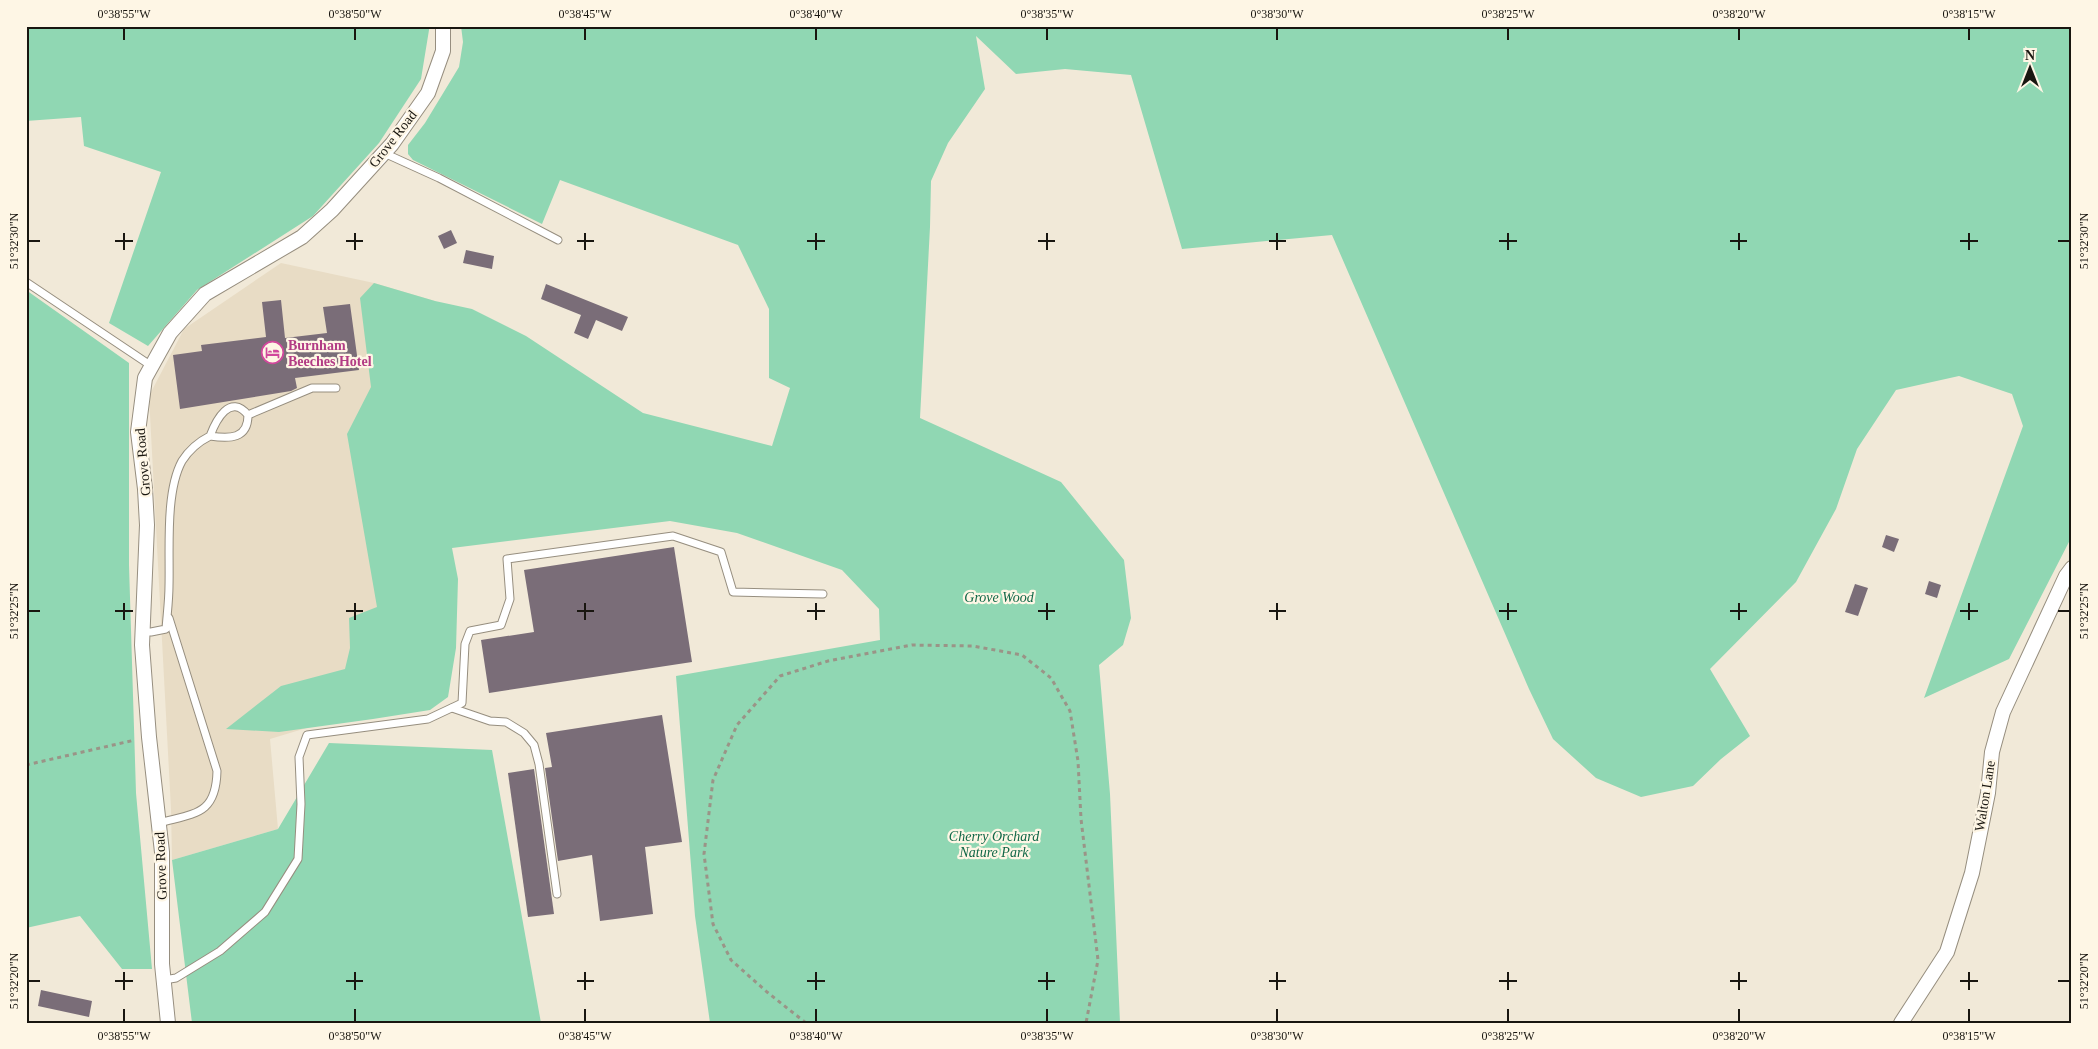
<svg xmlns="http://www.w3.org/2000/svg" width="2098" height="1049" font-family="Georgia,serif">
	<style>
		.built { fill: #e8dcc5 }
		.green { fill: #90d7b3 }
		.building { fill: #7a6d78 }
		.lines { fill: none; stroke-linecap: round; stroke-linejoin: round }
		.service-casing { stroke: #968e7f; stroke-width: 9 }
		.minor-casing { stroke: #968e7f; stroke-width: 16 }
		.path { stroke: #9a9487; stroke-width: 3; stroke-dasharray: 4 4; stroke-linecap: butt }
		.service { stroke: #fff; stroke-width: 7 }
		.minor { stroke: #fff; stroke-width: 14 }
		.ticks { fill: none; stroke: #191610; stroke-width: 2 }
		.labels { text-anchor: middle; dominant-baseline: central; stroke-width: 4.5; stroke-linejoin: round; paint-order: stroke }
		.street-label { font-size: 14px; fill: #191610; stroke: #fef6e5 }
		.hotel-label { font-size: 14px; font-weight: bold; fill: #b23c85; stroke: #fef6e5; text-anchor: start }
		.park-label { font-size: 14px; font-style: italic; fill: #106747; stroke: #fef6e5 }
		.neatline { fill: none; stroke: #191610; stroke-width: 2 }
		.ticks-label { font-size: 12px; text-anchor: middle; fill: #191610 }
	</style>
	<rect width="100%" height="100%" fill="#f1e9d8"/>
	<path class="built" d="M 281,263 L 374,283 L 435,301 L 429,691 L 270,739 L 278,829 L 172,860 L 171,809 L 149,396 L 184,329 Z"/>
	<g class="green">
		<path d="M 26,26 L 429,26 L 429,30 L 421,79 L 379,143 L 313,216 L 197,290 L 148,346 L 109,323 L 161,172 L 84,146 L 81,117 L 26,121 Z"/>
		<path d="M 461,26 L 2072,26 L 2072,536 L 2009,659 L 1924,698 L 2023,426 L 2012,394 L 1959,376 L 1896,390 L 1857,449 L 1836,509 L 1796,582 L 1710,669 L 1750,736 L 1721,759 L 1693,786 L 1641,797 L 1596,778 L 1553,739 L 1529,689 L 1332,235 L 1182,249 L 1131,75 L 1065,69 L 1016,74 L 976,36 L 985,89 L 948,143 L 931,181 L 930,227 L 920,418 L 1061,482 L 1124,560 L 1131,618 L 1123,645 L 1099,665 L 1110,794 L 1120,1023 L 710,1023 L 695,916 L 676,676 L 880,640 L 879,609 L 842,570 L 737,533 L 670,521 L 452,548 L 458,579 L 456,648 L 448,697 L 430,710 L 373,719 L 279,732 L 226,729 L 281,686 L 345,669 L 350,648 L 349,618 L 377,607 L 347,434 L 371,387 L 360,298 L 374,283 L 435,301 L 472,309 L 526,336 L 643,413 L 772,446 L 790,388 L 769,378 L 769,309 L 738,245 L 560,180 L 542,224 L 413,160 L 408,154 L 408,145 L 425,123 L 459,67 L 463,42 Z"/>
		<path d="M 26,290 L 129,363 L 129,565 L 136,793 L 152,969 L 122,969 L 80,916 L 26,928 Z"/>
		<path d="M 329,743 L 492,750 L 541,1023 L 192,1023 L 172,860 L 278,829 Z"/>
	</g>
	<g class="building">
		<path d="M 451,230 L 457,243 L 444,249 L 438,236 Z"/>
		<path d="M 466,250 L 494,256 L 492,269 L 463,263 Z"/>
		<path d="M 546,284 L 628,317 L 622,331 L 596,320 L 588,339 L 574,333 L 581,315 L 541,299 Z"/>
		<path d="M 281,300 L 285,338 L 327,333 L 323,307 L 350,304 L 359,370 L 295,378 L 297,388 L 291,391 L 180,409 L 173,355 L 202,351 L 201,345 L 266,337 L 262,302 Z"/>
		<path d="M 1886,535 L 1899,539 L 1894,552 L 1882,547 Z"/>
		<path d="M 674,547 L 692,662 L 489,693 L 481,640 L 534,632 L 524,570 Z"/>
		<path d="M 1929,581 L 1941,585 L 1937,598 L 1925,594 Z"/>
		<path d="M 1855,584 L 1868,588 L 1858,616 L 1845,612 Z"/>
		<path d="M 662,715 L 682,842 L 645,847 L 653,914 L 600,921 L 592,855 L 558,861 L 545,768 L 552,767 L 546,733 Z"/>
		<path d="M 534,769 L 554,914 L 528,917 L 508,773 Z"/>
		<path d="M 41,990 L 92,1001 L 89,1017 L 38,1006 Z"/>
	</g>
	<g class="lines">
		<defs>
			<g id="service">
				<path d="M 384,153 L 439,178 L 558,240"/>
				<path d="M 26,282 L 153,367"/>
				<path d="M 248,415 L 312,388 L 336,388"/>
				<path d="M 142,632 L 151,632 L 166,629 C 167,615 169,600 169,586 C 170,551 165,492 182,461 C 189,450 198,442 210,436 C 216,420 230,393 248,415 C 248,439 230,439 210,436"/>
				<path d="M 452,708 L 490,721 L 506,722 L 524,733 L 534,745 L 539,764 L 557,894"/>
				<path d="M 159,823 C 195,813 216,815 217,771 L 169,618"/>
				<path d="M 164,980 L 176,978 L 220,951 L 265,912 L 298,859 L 301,804 L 299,757 L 307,735 L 428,719 L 462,703 L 465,644 L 470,631 L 501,625 L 510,599 L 507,559 L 673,536 L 721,552 L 733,592 L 823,594"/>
			</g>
			<g id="minor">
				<path d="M 168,1023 L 162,964 L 162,852 L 149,737 L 142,645 L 147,525 L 145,489 L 138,432 L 145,378 L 170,333 L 205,294 L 302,237 L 332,210 L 392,144 L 428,93 L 443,51 L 443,26"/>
				<path d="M 1901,1023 L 1947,952 L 1972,873 L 1988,793 L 1992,752 L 2003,712 L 2066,576 L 2072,568"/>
			</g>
		</defs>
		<use href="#service" class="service-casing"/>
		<use href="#minor" class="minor-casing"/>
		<g class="path">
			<path d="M 26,765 L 135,740"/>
			<path d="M 806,1023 L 767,992 L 731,960 L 713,924 L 704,854 L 713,780 L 737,725 L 780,676 L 828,661 L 912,645 L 973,646 L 1022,655 L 1051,678 L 1070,711 L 1078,761 L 1081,819 L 1098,960 L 1086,1023"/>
		</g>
		<use href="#service" class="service"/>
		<use href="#minor" class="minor"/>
	</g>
	<path class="ticks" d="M 124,28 L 124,40M 355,28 L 355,40M 585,28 L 585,40M 816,28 L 816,40M 1047,28 L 1047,40M 1277,28 L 1277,40M 1508,28 L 1508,40M 1739,28 L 1739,40M 1969,28 L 1969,40M 124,233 L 124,250M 355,233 L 355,250M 585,233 L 585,250M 816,233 L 816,250M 1047,233 L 1047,250M 1277,233 L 1277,250M 1508,233 L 1508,250M 1739,233 L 1739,250M 1969,233 L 1969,250M 28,241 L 40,241M 115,241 L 133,241M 346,241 L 363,241M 577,241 L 594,241M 807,241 L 825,241M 1038,241 L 1055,241M 1269,241 L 1286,241M 1499,241 L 1517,241M 1730,241 L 1747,241M 1960,241 L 1978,241M 2058,241 L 2070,241M 124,603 L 124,620M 355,603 L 355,620M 585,603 L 585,620M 816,603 L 816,620M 1047,603 L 1047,620M 1277,603 L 1277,620M 1508,603 L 1508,620M 1739,603 L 1739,620M 1969,603 L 1969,620M 28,611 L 40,611M 115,611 L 133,611M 346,611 L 363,611M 577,611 L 594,611M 807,611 L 825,611M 1038,611 L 1055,611M 1269,611 L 1286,611M 1499,611 L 1517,611M 1730,611 L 1747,611M 1960,611 L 1978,611M 2058,611 L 2070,611M 124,972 L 124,990M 355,972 L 355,990M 585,972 L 585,990M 816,972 L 816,990M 1047,972 L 1047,990M 1277,972 L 1277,990M 1508,972 L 1508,990M 1739,972 L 1739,990M 1969,972 L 1969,990M 28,981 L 40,981M 115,981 L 133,981M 346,981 L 363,981M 577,981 L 594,981M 807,981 L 825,981M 1038,981 L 1055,981M 1269,981 L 1286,981M 1499,981 L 1517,981M 1730,981 L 1747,981M 1960,981 L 1978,981M 2058,981 L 2070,981M 124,1009 L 124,1022M 355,1009 L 355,1022M 585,1009 L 585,1022M 816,1009 L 816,1022M 1047,1009 L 1047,1022M 1277,1009 L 1277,1022M 1508,1009 L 1508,1022M 1739,1009 L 1739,1022M 1969,1009 L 1969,1022"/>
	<defs>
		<symbol id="hotel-ring" viewBox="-11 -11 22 22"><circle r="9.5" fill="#fef6e5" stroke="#d1479c" stroke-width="1.5"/><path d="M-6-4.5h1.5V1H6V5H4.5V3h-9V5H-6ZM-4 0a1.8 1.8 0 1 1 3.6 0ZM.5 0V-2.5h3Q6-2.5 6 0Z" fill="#d1479c"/></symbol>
	</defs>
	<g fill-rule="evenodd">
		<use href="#hotel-ring" x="260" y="340" width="25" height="25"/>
	</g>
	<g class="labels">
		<g class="street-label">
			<text transform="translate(393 139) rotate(-52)">Grove Road</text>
			<text transform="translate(143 462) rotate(-95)">Grove Road</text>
			<text transform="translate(1985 796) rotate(-81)">Walton Lane</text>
			<text transform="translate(161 866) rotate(-92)">Grove Road</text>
		</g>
		<g class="hotel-label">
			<text x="288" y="345">Burnham<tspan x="288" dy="16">Beeches Hotel</tspan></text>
		</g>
		<g class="park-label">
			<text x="999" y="597">Grove Wood</text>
			<text x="994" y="836">Cherry Orchard<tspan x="994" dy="16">Nature Park</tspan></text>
		</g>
	</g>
	<rect width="2098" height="1049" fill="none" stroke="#fef6e5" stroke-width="55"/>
	<g transform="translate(2030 68)" stroke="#fef6e5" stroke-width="4" paint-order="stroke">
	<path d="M0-4L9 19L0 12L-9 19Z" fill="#191610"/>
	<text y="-8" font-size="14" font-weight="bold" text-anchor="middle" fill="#191610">N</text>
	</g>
	<rect x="28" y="28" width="2042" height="994" class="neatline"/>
	<g class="ticks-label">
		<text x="124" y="18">0°38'55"W</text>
		<text x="355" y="18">0°38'50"W</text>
		<text x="585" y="18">0°38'45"W</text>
		<text x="816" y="18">0°38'40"W</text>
		<text x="1047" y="18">0°38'35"W</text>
		<text x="1277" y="18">0°38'30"W</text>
		<text x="1508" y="18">0°38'25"W</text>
		<text x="1739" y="18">0°38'20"W</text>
		<text x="1969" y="18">0°38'15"W</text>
		<text transform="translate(14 241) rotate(-90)" y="4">51°32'30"N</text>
		<text transform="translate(2084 241) rotate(-90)" y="4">51°32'30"N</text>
		<text transform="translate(14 611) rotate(-90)" y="4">51°32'25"N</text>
		<text transform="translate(2084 611) rotate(-90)" y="4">51°32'25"N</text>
		<text transform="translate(14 981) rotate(-90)" y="4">51°32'20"N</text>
		<text transform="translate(2084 981) rotate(-90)" y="4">51°32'20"N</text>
		<text x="124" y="1040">0°38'55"W</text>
		<text x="355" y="1040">0°38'50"W</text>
		<text x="585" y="1040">0°38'45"W</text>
		<text x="816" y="1040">0°38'40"W</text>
		<text x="1047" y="1040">0°38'35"W</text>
		<text x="1277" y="1040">0°38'30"W</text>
		<text x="1508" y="1040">0°38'25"W</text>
		<text x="1739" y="1040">0°38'20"W</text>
		<text x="1969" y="1040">0°38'15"W</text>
	</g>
</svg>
